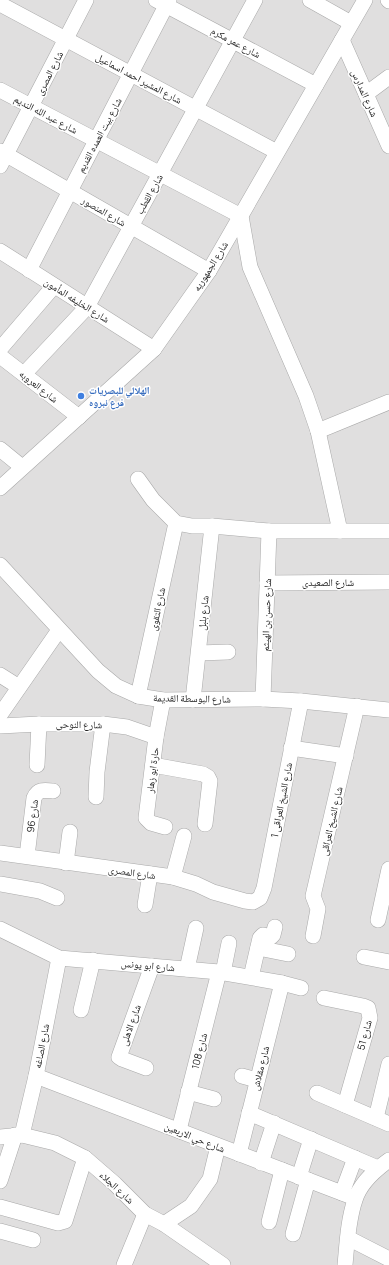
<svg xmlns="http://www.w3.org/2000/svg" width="389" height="1265" font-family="Manrope,'Noto Naskh Arabic',sans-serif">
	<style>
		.residential { fill: #e0dfdf }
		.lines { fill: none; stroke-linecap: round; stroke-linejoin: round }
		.street-casing { stroke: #a9a9a9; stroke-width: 16 }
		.street { stroke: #fff; stroke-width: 15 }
		.shop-dot { fill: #3f7fe0; stroke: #fff; stroke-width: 1.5 }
		.labels { text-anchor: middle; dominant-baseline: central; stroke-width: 3; stroke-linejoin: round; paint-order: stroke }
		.street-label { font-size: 10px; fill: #222; stroke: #fff }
		.shop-label { font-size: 10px; font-weight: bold; fill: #366cbe; stroke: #fff; text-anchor: start }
	</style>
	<rect width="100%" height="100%" fill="#f2efe9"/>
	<rect class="residential" x="0" y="0" width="389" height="1265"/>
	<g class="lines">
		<defs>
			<g id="street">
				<path d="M 156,0 L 316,85"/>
				<path d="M 310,0 L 351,23"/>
				<path d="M 388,0 L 389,1"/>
				<path d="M 0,4 L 277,152"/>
				<path d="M 342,40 L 389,146"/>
				<path d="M 0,90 L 241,216 L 250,267 L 306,396 L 318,431 L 340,531"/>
				<path d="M 366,94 L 389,77"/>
				<path d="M 0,151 L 209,271"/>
				<path d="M 0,166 L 86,0"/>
				<path d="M 0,251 L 154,349"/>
				<path d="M 29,270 L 169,0"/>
				<path d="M 0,349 L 54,286"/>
				<path d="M 0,356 L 79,417"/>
				<path d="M 24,374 L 87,307 L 255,0"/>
				<path d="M 318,431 L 389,402"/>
				<path d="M 0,449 L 22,467"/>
				<path d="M 138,479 L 153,500 L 176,523 L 192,526 L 212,526 L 269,531 L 389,531"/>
				<path d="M 0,488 L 154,349 L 209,271 L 365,0"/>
				<path d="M 0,565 L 98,671 L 116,686 L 138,696 L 163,700 L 263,699 L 301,701 L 389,710"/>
				<path d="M 267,583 L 389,582"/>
				<path d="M 199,653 L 228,652"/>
				<path d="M 0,675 L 19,687"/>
				<path d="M 138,696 L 176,523"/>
				<path d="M 263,699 L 269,531"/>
				<path d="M 163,700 L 156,737 L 146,818 L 151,823 L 165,827"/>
				<path d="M 193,700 L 212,526"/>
				<path d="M 0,715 L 59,630"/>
				<path d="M 0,726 L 39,724 L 103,724 L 127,727 L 156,737"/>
				<path d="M 291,748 L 346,756"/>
				<path d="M 37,765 L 39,724"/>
				<path d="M 153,765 L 203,774 L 208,777 L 210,781 L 205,824"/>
				<path d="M 96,797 L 97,772 L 103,724"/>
				<path d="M 0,853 L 173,877 L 196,884 L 213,892 L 245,901 L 253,902 L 260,898 L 264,888 L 301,701"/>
				<path d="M 27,856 L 34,798 C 38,789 44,790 53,791"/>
				<path d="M 66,863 L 70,832"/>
				<path d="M 173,877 L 184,836"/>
				<path d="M 0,884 L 40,891 L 57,898"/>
				<path d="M 145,905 L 150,874"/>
				<path d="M 378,920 L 389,869"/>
				<path d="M 0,929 L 59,958 L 219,972 L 282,983 L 301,988"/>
				<path d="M 313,936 L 318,909 L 313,896 L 357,706"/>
				<path d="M 258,948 L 288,954"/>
				<path d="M 364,957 L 389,962"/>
				<path d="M 187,969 L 196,928"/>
				<path d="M 223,973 L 229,943"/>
				<path d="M 251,977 L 260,938 L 263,935 L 271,937 L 273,935 L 275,927"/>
				<path d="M 324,998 L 363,1006 L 368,1008 L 370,1018 L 345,1105"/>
				<path d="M 81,1010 L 93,960"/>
				<path d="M 146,1068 L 122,1059 L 119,1057 L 152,966"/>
				<path d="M 36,1076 L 355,1198"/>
				<path d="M 242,1076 L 257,1080"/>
				<path d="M 188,1092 L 214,1099"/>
				<path d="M 317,1093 L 389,1124"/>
				<path d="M 249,1113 L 378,1168"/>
				<path d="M 376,1118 L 389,1064"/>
				<path d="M 179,1130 L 219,972"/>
				<path d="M 22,1135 L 36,1076 L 59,958"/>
				<path d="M 0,1137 L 22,1135 L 55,1143 L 85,1158 L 115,1184 L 145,1214 L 164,1224 L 223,1265"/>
				<path d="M 239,1154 L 282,983"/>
				<path d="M 261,1163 L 274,1123"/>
				<path d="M 299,1177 L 311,1139"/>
				<path d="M 0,1181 L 15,1135"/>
				<path d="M 342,1193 L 355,1158"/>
				<path d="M 0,1207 L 58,1223 L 65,1221 L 85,1158"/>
				<path d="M 269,1222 L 282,1170"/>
				<path d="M 164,1224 L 191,1206 L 210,1179 L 218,1146"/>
				<path d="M 0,1231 L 33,1240"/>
				<path d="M 293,1234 L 308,1180"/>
				<path d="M 348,1238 L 389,1259"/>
				<path d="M 124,1265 L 145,1214"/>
				<path d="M 345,1265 C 347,1244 348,1220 355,1200 C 360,1183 375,1170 389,1160"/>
			</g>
		</defs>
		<use href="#street" class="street-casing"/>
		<use href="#street" class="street"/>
	</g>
	<circle class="shop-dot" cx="81" cy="396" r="4"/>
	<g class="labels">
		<g class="street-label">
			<text transform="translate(236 42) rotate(28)">شارع عمر مكرم</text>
			<text transform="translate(49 73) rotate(-63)">شارع المصرى</text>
			<text transform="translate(139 78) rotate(28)">شارع المشير احمد اسماعيل</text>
			<text transform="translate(365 93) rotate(66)">شارع المدارس</text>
			<text transform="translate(46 114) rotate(28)">شارع عبد الله النديم</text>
			<text transform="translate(99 135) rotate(-62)">شارع بيت العمده القديم</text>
			<text transform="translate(149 194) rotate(-61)">شارع القطب</text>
			<text transform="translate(104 211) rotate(30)">شارع المنصور</text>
			<text transform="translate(210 266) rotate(-58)">شارع الجمهوريه</text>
			<text transform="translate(77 300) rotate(32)">شارع الخليفه المأمون</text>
			<text transform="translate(39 386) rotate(38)">شارع العروبه</text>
			<text x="328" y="582">شارع الصعيدى</text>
			<text transform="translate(157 609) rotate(-78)">شارع التقوى</text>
			<text transform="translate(203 613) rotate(-84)">شارع بلبل</text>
			<text transform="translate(266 615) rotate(-88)">شارع حسن بن الهيثم</text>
			<text transform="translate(192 698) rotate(1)">شارع البوسطة القديمة</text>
			<text transform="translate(79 724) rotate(1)">شارع النوحى</text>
			<text transform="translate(152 770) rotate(-83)">حارة ابو زهار</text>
			<text transform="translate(281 800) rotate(-79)">شارع الشيخ العراقى 1</text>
			<text transform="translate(32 816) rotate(-82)">شارع 96</text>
			<text transform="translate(331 821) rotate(-77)">شارع الشيخ العراقى</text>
			<text transform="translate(132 872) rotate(8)">شارع المصرى</text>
			<text transform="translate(148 965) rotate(5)">شارع ابو يونس</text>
			<text transform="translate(130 1025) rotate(-70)">شارع الاهلى</text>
			<text transform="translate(364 1035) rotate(-75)">شارع 51</text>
			<text transform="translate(41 1046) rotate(-79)">شارع الصاغه</text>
			<text transform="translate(199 1051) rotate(-76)">شارع 108</text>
			<text transform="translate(260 1068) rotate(-76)">شارع مقلاش</text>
			<text transform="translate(195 1137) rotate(22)">شارع حي الاربعين</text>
			<text transform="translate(117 1187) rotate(43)">شارع الجلاء</text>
		</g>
		<g class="shop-label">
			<text x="89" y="390">الهلالي للبصريات<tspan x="89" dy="12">فرع نبروه</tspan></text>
		</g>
	</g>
</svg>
